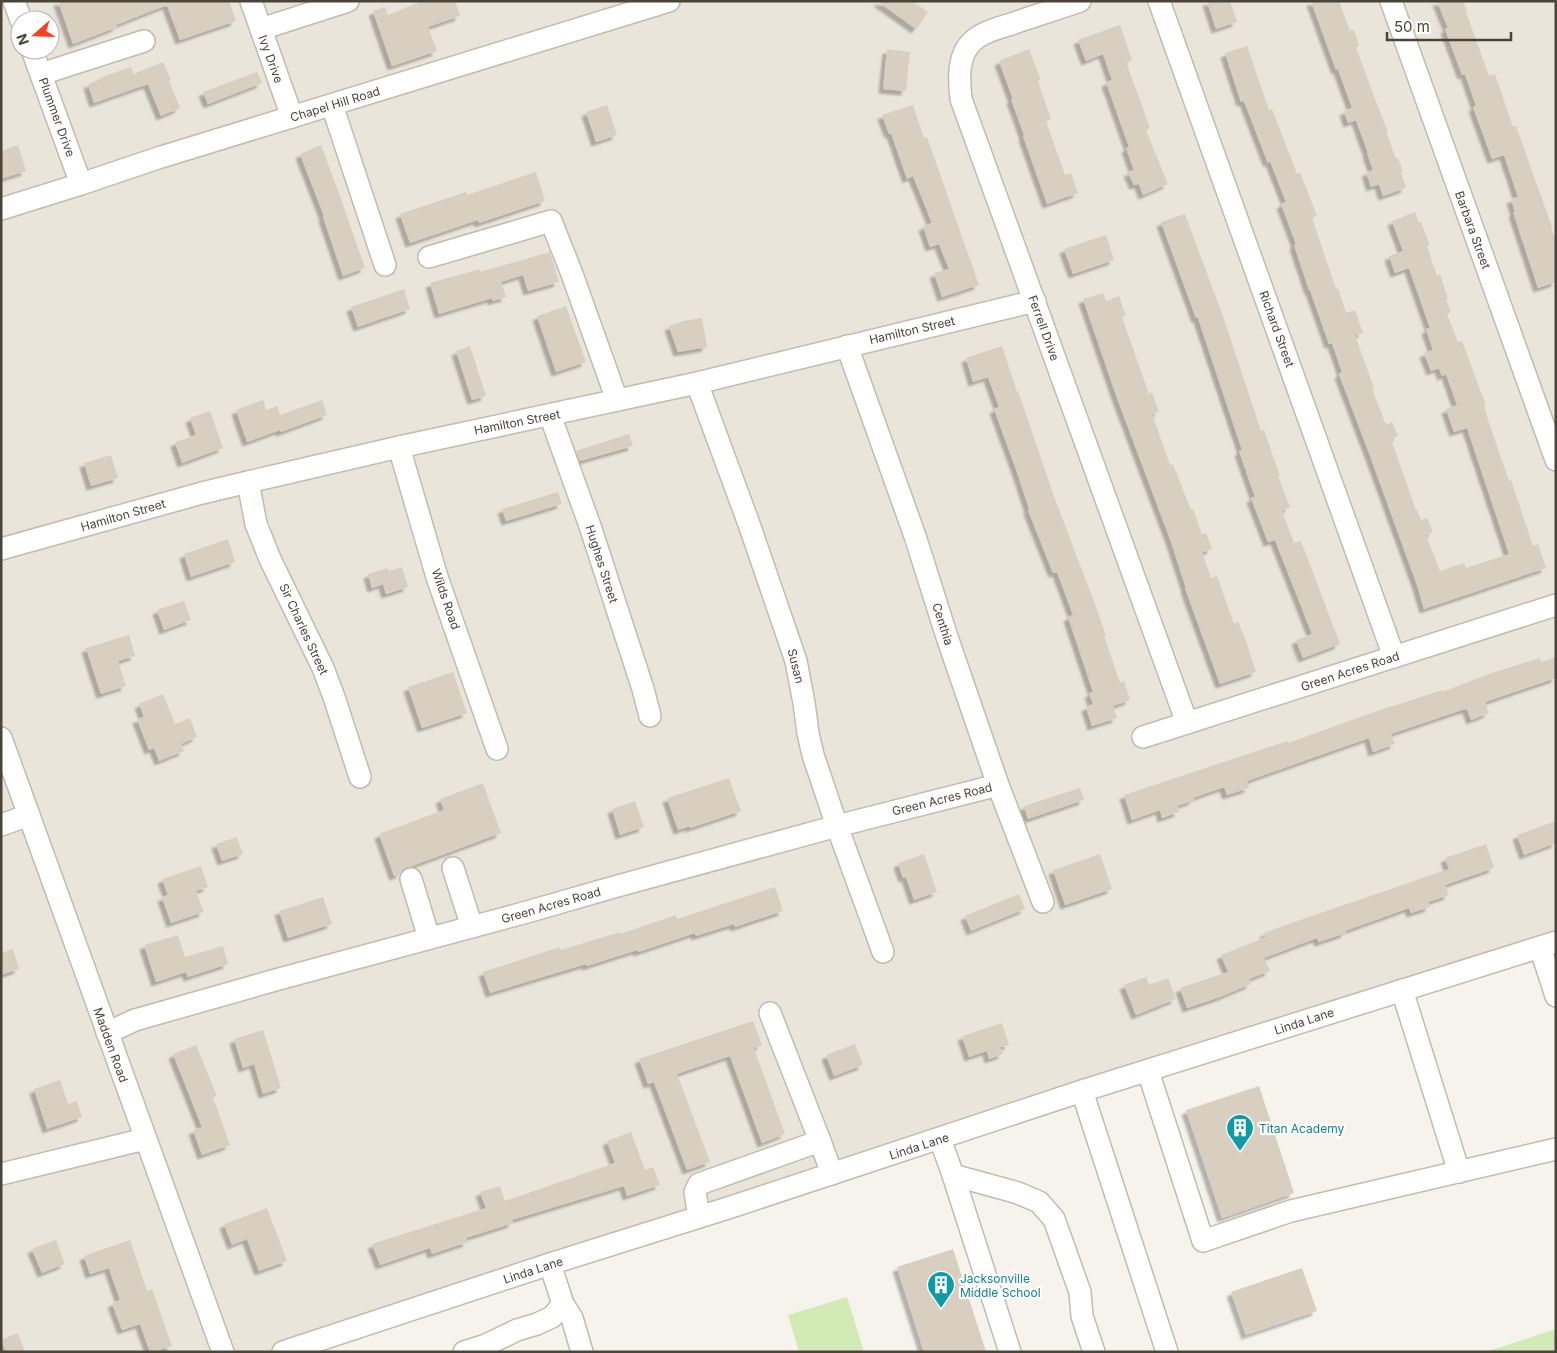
<svg xmlns="http://www.w3.org/2000/svg" width="1557" height="1353" font-family="Inter,sans-serif">
	<style>
		.residential { fill: #eae5da; fill-rule: evenodd }
		.green { fill: #d2eab5 }
		.building { fill: #d8cfc1; filter: url(#shadow) }
		.lines { fill: none; stroke-linecap: round; stroke-linejoin: round }
		.minor-casing { stroke: #c2bbae; stroke-width: 24 }
		.minor { stroke: #fff; stroke-width: 21 }
		.labels { text-anchor: middle; dominant-baseline: central; stroke-width: 4.5; stroke-linejoin: round; paint-order: stroke }
		.street-label { font-size: 12px; fill: #4b4439; stroke: #fff }
		.culture-label { font-size: 12px; fill: #0d838f; stroke: #fff; text-anchor: start }
	</style>
	<defs>
		<filter id="shadow"><feDropShadow dx="-4.5" dy="4.5" stdDeviation="1" flood-color="#0004"/></filter>
	</defs>
	<rect width="100%" height="100%" fill="#f6f3ec"/>
	<path class="residential" d="M 1,1 L 1556,1 L 1556,942 L 283,1352 L 1,1352 ZM 20,20 L 50,20 L 50,50 L 20,50 Z"/>
	<g class="green">
		<path d="M 847,1297 L 864,1352 L 799,1352 L 788,1315 Z"/>
		<path d="M 1556,1329 L 1556,1352 L 1486,1352 Z"/>
	</g>
	<g class="building">
		<path d="M 58,1 L 229,1 L 236,21 L 180,40 L 167,5 L 116,25 L 117,27 L 73,44 Z"/>
		<path d="M 422,1 L 455,1 L 460,16 L 428,27 L 437,51 L 392,66 L 373,11 L 385,7 L 388,15 Z"/>
		<path d="M 877,1 L 912,1 L 928,12 L 916,29 Z"/>
		<path d="M 1207,1 L 1230,1 L 1237,22 L 1216,29 Z"/>
		<path d="M 1311,1 L 1339,1 L 1350,31 L 1354,30 L 1359,46 L 1356,48 L 1388,133 L 1387,134 L 1396,159 L 1398,158 L 1403,172 L 1401,173 L 1406,188 L 1383,196 L 1379,184 L 1371,187 L 1366,172 L 1373,170 L 1367,153 L 1368,153 L 1356,120 L 1348,123 L 1344,111 L 1352,108 L 1338,69 L 1336,70 Z"/>
		<path d="M 1437,1 L 1463,1 L 1467,12 L 1466,12 L 1489,76 L 1495,74 L 1513,127 L 1516,126 L 1552,227 L 1551,228 L 1556,242 L 1556,282 L 1538,288 L 1513,212 L 1515,212 L 1511,199 L 1518,197 L 1504,155 L 1492,159 L 1473,107 L 1476,106 L 1465,74 L 1462,75 L 1445,29 L 1448,28 Z"/>
		<path d="M 1120,25 L 1132,60 L 1126,62 L 1150,128 L 1146,130 L 1168,184 L 1143,195 L 1139,184 L 1134,185 L 1128,172 L 1134,170 L 1126,148 L 1129,147 L 1106,82 L 1112,80 L 1103,54 L 1086,61 L 1078,40 Z"/>
		<path d="M 1247,46 L 1269,110 L 1272,109 L 1297,174 L 1300,172 L 1317,216 L 1312,218 L 1336,289 L 1338,288 L 1346,313 L 1355,310 L 1363,333 L 1355,335 L 1374,388 L 1372,389 L 1386,425 L 1392,422 L 1398,436 L 1391,439 L 1416,510 L 1417,510 L 1421,520 L 1427,518 L 1433,532 L 1426,535 L 1440,571 L 1464,563 L 1466,568 L 1509,554 L 1467,428 L 1454,432 L 1446,409 L 1457,405 L 1446,374 L 1442,376 L 1439,368 L 1431,371 L 1424,353 L 1433,350 L 1426,329 L 1430,328 L 1409,268 L 1395,273 L 1389,256 L 1403,251 L 1392,221 L 1415,212 L 1419,223 L 1421,222 L 1430,245 L 1427,246 L 1437,276 L 1440,274 L 1448,299 L 1446,299 L 1451,312 L 1447,314 L 1458,342 L 1462,341 L 1478,384 L 1486,405 L 1484,405 L 1488,420 L 1509,481 L 1511,480 L 1533,546 L 1538,544 L 1546,568 L 1424,609 L 1417,585 L 1369,453 L 1339,374 L 1342,372 L 1332,343 L 1329,344 L 1310,290 L 1309,290 L 1294,245 L 1296,244 L 1281,204 L 1286,202 L 1270,161 L 1268,163 L 1244,101 L 1241,102 L 1225,53 Z"/>
		<path d="M 887,49 L 910,52 L 906,91 L 883,89 Z"/>
		<path d="M 1029,49 L 1041,80 L 1038,81 L 1051,119 L 1046,121 L 1065,175 L 1071,173 L 1078,193 L 1047,204 L 1023,136 L 1024,135 L 1011,99 L 1013,99 L 999,61 Z"/>
		<path d="M 163,62 L 171,80 L 169,81 L 180,108 L 161,116 L 148,84 L 94,103 L 88,84 L 100,80 L 99,78 L 131,67 L 134,74 Z"/>
		<path d="M 257,72 L 262,83 L 208,104 L 203,92 Z"/>
		<path d="M 607,105 L 617,135 L 596,142 L 586,112 Z"/>
		<path d="M 913,105 L 924,138 L 927,137 L 979,285 L 942,297 L 934,273 L 949,269 L 939,244 L 930,247 L 923,226 L 932,223 L 913,176 L 907,179 L 891,133 L 889,134 L 882,115 Z"/>
		<path d="M 18,145 L 26,171 L 1,179 L 1,151 Z"/>
		<path d="M 321,145 L 341,199 L 365,268 L 343,276 L 323,217 L 324,216 L 300,154 Z"/>
		<path d="M 536,172 L 545,201 L 479,223 L 478,220 L 410,243 L 400,214 L 466,192 L 467,195 Z"/>
		<path d="M 1185,214 L 1225,322 L 1261,431 L 1264,430 L 1280,476 L 1278,476 L 1290,507 L 1282,511 L 1294,543 L 1301,541 L 1340,644 L 1303,658 L 1296,640 L 1312,634 L 1275,540 L 1268,542 L 1251,498 L 1255,497 L 1239,451 L 1242,450 L 1198,318 L 1196,318 L 1161,222 Z"/>
		<path d="M 1106,235 L 1114,260 L 1073,274 L 1064,249 Z"/>
		<path d="M 550,252 L 559,282 L 528,291 L 523,275 L 501,282 L 506,297 L 492,301 L 492,298 L 439,314 L 430,283 L 480,269 L 480,272 Z"/>
		<path d="M 404,289 L 410,309 L 358,327 L 351,307 Z"/>
		<path d="M 1103,293 L 1106,301 L 1119,296 L 1126,316 L 1122,317 L 1149,394 L 1152,392 L 1159,412 L 1152,414 L 1170,465 L 1173,464 L 1191,510 L 1193,509 L 1202,534 L 1206,533 L 1212,549 L 1202,552 L 1211,578 L 1217,576 L 1234,624 L 1238,622 L 1246,641 L 1256,672 L 1220,684 L 1185,588 L 1186,588 L 1170,539 L 1117,398 L 1083,299 Z"/>
		<path d="M 566,306 L 586,362 L 556,372 L 537,316 Z"/>
		<path d="M 702,318 L 707,347 L 678,352 L 669,326 L 683,321 Z"/>
		<path d="M 470,346 L 486,396 L 472,400 L 456,351 Z"/>
		<path d="M 1002,346 L 1017,392 L 1018,391 L 1055,499 L 1096,607 L 1106,635 L 1104,636 L 1120,683 L 1124,681 L 1130,700 L 1113,706 L 1117,718 L 1092,726 L 1086,707 L 1093,704 L 1089,693 L 1093,692 L 1068,617 L 1073,615 L 1057,572 L 1053,573 L 1028,510 L 1029,509 L 1017,472 L 994,409 L 999,407 L 988,377 L 973,382 L 966,358 Z"/>
		<path d="M 263,400 L 266,410 L 277,406 L 280,415 L 322,400 L 327,415 L 281,432 L 280,430 L 247,442 L 236,410 Z"/>
		<path d="M 210,411 L 223,448 L 182,463 L 175,442 L 196,435 L 190,418 Z"/>
		<path d="M 629,434 L 633,446 L 580,461 L 576,451 Z"/>
		<path d="M 111,455 L 118,478 L 91,486 L 84,463 Z"/>
		<path d="M 558,492 L 562,504 L 506,521 L 502,509 Z"/>
		<path d="M 228,539 L 235,562 L 191,577 L 184,554 Z"/>
		<path d="M 402,567 L 408,587 L 386,594 L 383,584 L 372,588 L 368,574 L 388,568 L 389,571 Z"/>
		<path d="M 184,601 L 191,620 L 164,630 L 157,610 Z"/>
		<path d="M 129,635 L 135,656 L 118,661 L 126,686 L 101,694 L 86,648 Z"/>
		<path d="M 1556,657 L 1556,678 L 1485,702 L 1489,713 L 1471,720 L 1467,709 L 1462,710 L 1391,734 L 1395,744 L 1373,752 L 1369,738 L 1247,781 L 1249,788 L 1227,795 L 1224,787 L 1193,798 L 1194,800 L 1177,806 L 1179,812 L 1162,818 L 1160,810 L 1132,820 L 1124,795 L 1287,741 L 1288,743 L 1391,706 L 1391,707 L 1442,690 L 1442,692 L 1492,673 L 1540,658 L 1541,662 Z"/>
		<path d="M 453,672 L 467,713 L 422,728 L 408,687 Z"/>
		<path d="M 163,694 L 175,724 L 190,718 L 197,737 L 181,744 L 184,751 L 159,761 L 154,748 L 149,750 L 137,719 L 144,717 L 139,704 Z"/>
		<path d="M 729,778 L 741,811 L 690,828 L 690,826 L 678,830 L 667,798 Z"/>
		<path d="M 483,783 L 501,833 L 412,866 L 412,867 L 407,867 L 402,870 L 400,874 L 394,876 L 379,834 L 444,810 L 440,799 Z"/>
		<path d="M 1080,788 L 1084,800 L 1028,819 L 1024,806 Z"/>
		<path d="M 635,801 L 644,827 L 620,835 L 612,809 Z"/>
		<path d="M 1556,821 L 1556,843 L 1524,855 L 1517,835 Z"/>
		<path d="M 237,837 L 243,854 L 222,861 L 216,844 Z"/>
		<path d="M 1486,844 L 1494,868 L 1445,885 L 1449,895 L 1428,902 L 1430,907 L 1411,913 L 1409,908 L 1345,931 L 1346,933 L 1319,942 L 1317,938 L 1264,958 L 1270,971 L 1249,979 L 1251,984 L 1220,997 L 1187,1008 L 1180,988 L 1228,972 L 1221,955 L 1266,937 L 1264,933 L 1277,928 L 1449,869 L 1445,858 Z"/>
		<path d="M 924,854 L 937,892 L 914,900 L 906,877 L 903,878 L 898,863 Z"/>
		<path d="M 1100,854 L 1112,889 L 1065,905 L 1053,870 Z"/>
		<path d="M 201,866 L 208,887 L 196,891 L 204,912 L 171,923 L 162,897 L 168,895 L 162,879 Z"/>
		<path d="M 775,887 L 783,911 L 735,927 L 734,924 L 696,936 L 695,933 L 638,952 L 637,950 L 587,966 L 586,964 L 490,993 L 483,972 L 560,947 L 561,950 L 620,932 L 620,934 L 676,915 L 677,919 Z"/>
		<path d="M 1019,894 L 1025,909 L 971,931 L 965,916 Z"/>
		<path d="M 323,897 L 332,924 L 288,938 L 279,911 Z"/>
		<path d="M 178,935 L 185,957 L 223,946 L 228,964 L 188,977 L 186,972 L 156,982 L 144,945 Z"/>
		<path d="M 13,949 L 19,969 L 1,975 L 1,953 Z"/>
		<path d="M 1146,977 L 1149,985 L 1168,978 L 1176,999 L 1136,1015 L 1124,985 Z"/>
		<path d="M 753,1021 L 762,1045 L 754,1048 L 785,1134 L 762,1143 L 730,1056 L 677,1074 L 710,1162 L 687,1170 L 654,1082 L 648,1084 L 639,1059 Z"/>
		<path d="M 1002,1023 L 1009,1045 L 1000,1047 L 1003,1054 L 989,1059 L 987,1051 L 969,1057 L 962,1036 Z"/>
		<path d="M 263,1030 L 281,1088 L 263,1094 L 254,1064 L 243,1068 L 234,1039 Z"/>
		<path d="M 855,1044 L 863,1065 L 834,1076 L 826,1055 Z"/>
		<path d="M 196,1045 L 217,1096 L 213,1097 L 230,1145 L 202,1155 L 193,1130 L 202,1127 L 173,1054 Z"/>
		<path d="M 60,1080 L 68,1104 L 77,1101 L 82,1117 L 47,1129 L 34,1089 Z"/>
		<path d="M 1259,1086 L 1294,1193 L 1222,1218 L 1186,1110 Z"/>
		<path d="M 631,1132 L 645,1170 L 653,1167 L 660,1185 L 627,1196 L 624,1186 L 512,1220 L 513,1223 L 466,1238 L 468,1242 L 432,1254 L 430,1248 L 380,1265 L 372,1244 L 486,1208 L 480,1192 L 500,1186 L 505,1201 L 615,1163 L 607,1141 Z"/>
		<path d="M 267,1208 L 287,1261 L 259,1271 L 247,1239 L 232,1245 L 224,1224 Z"/>
		<path d="M 56,1240 L 65,1264 L 42,1273 L 32,1249 Z"/>
		<path d="M 130,1240 L 147,1291 L 152,1289 L 172,1346 L 154,1352 L 150,1352 L 140,1324 L 122,1330 L 112,1303 L 120,1300 L 109,1268 L 90,1274 L 84,1256 Z"/>
		<path d="M 953,1249 L 986,1352 L 924,1352 L 897,1267 Z"/>
		<path d="M 1302,1268 L 1317,1311 L 1246,1335 L 1231,1292 Z"/>
		<path d="M 18,1333 L 25,1352 L 6,1352 L 1,1340 Z"/>
	</g>
	<g class="lines">
		<defs>
			<g id="minor">
				<path d="M 14,1 L 21,20"/>
				<path d="M 251,1 L 292,117"/>
				<path d="M 1080,1 C 1057,9 1034,16 1011,24 C 999,28 982,32 973,41 C 957,55 959,80 961,99 L 1187,723"/>
				<path d="M 1159,1 L 1394,657"/>
				<path d="M 1391,1 L 1556,460"/>
				<path d="M 261,29 L 348,1"/>
				<path d="M 32,50 L 81,184"/>
				<path d="M 41,74 L 144,41"/>
				<path d="M 332,105 L 385,265"/>
				<path d="M 1,209 L 81,184 L 158,158 L 669,1"/>
				<path d="M 429,257 L 551,221 L 572,274 L 617,400"/>
				<path d="M 847,346 L 915,536 L 947,637 L 998,785 L 1043,902"/>
				<path d="M 697,383 L 749,524 L 796,661 L 804,703 L 808,733 L 813,755 L 837,826 L 883,952"/>
				<path d="M 550,415 L 590,526 L 643,689 L 650,716"/>
				<path d="M 399,447 L 437,577 L 497,749"/>
				<path d="M 248,482 L 256,524 L 270,559 L 323,668 L 334,697 L 360,777"/>
				<path d="M 1,549 L 202,493 L 248,482 L 399,447 L 697,383 L 1035,301"/>
				<path d="M 1143,737 L 1556,605"/>
				<path d="M 1,738 L 223,1352"/>
				<path d="M 1,825 L 29,815"/>
				<path d="M 453,868 L 472,927"/>
				<path d="M 411,879 L 429,938"/>
				<path d="M 1540,947 L 1556,996"/>
				<path d="M 1402,990 L 1459,1172"/>
				<path d="M 770,1013 L 820,1141"/>
				<path d="M 107,1033 L 135,1020 L 279,979 L 527,912 L 614,887 L 837,826 L 998,785"/>
				<path d="M 1148,1071 L 1203,1241 L 1291,1211 L 1556,1149"/>
				<path d="M 1082,1091 L 1167,1352"/>
				<path d="M 940,1139 L 953,1175 L 1010,1352"/>
				<path d="M 1,1174 L 145,1139"/>
				<path d="M 953,1175 L 1018,1193 L 1039,1202 L 1054,1219 L 1080,1292 L 1082,1316 L 1094,1352"/>
				<path d="M 699,1217 L 695,1192 L 699,1184 L 820,1141 L 832,1174"/>
				<path d="M 550,1264 L 563,1304 L 572,1318 L 582,1352"/>
				<path d="M 283,1352 L 550,1264 L 728,1208 L 1082,1091 L 1556,942"/>
				<path d="M 464,1352 L 486,1345 L 517,1330 L 537,1324 L 552,1317 L 563,1304"/>
			</g>
		</defs>
		<use href="#minor" class="minor-casing"/>
		<use href="#minor" class="minor"/>
	</g>
	<defs>
		<symbol id="building-pin" viewBox="-11 -11 22 30"><path d="M0 17L-7.5 6A9.5 9.5 0 1 1 7.5 6Z" fill="#0f9aa8" stroke="#fff"/><path d="M-4-6H4V6H1V3H-1V6H-4ZM-2.5-4.3h1.7v1.8h-1.7ZM.8-4.3h1.7v1.8H.8ZM-2.5-1h1.7V.8h-1.7ZM.8-1h1.7V.8H.8Z" fill="#fff"/></symbol>
	</defs>
	<g fill-rule="evenodd">
		<use href="#building-pin" x="1224" y="1112" width="32" height="43"/>
		<use href="#building-pin" x="925" y="1269" width="32" height="43"/>
	</g>
	<g class="labels">
		<g class="street-label">
			<text transform="translate(271 59) rotate(70)">Ivy Drive</text>
			<text transform="translate(335 104) rotate(-17)">Chapel Hill Road</text>
			<text transform="translate(57 117) rotate(70)">Plummer Drive</text>
			<text transform="translate(1473 230) rotate(70)">Barbara Street</text>
			<text transform="translate(1044 328) rotate(70)">Ferrell Drive</text>
			<text transform="translate(1277 329) rotate(70)">Richard Street</text>
			<text transform="translate(912 330) rotate(-13)">Hamilton Street</text>
			<text transform="translate(517 422) rotate(-11)">Hamilton Street</text>
			<text transform="translate(123 515) rotate(-16)">Hamilton Street</text>
			<text transform="translate(602 564) rotate(72)">Hughes Street</text>
			<text transform="translate(446 599) rotate(71)">Wilds Road</text>
			<text transform="translate(943 624) rotate(72)">Centhia</text>
			<text transform="translate(304 629) rotate(65)">Sir Charles Street</text>
			<text transform="translate(796 666) rotate(76)">Susan</text>
			<text transform="translate(1350 671) rotate(-18)">Green Acres Road</text>
			<text transform="translate(942 799) rotate(-14)">Green Acres Road</text>
			<text transform="translate(551 905) rotate(-16)">Green Acres Road</text>
			<text transform="translate(1304 1021) rotate(-18)">Linda Lane</text>
			<text transform="translate(111 1045) rotate(70)">Madden Road</text>
			<text transform="translate(919 1146) rotate(-18)">Linda Lane</text>
			<text transform="translate(533 1270) rotate(-18)">Linda Lane</text>
		</g>
		<g class="culture-label">
			<text x="1259" y="1128">Titan Academy</text>
			<text x="960" y="1278">Jacksonville<tspan x="960" dy="14">Middle School</tspan></text>
		</g>
	</g>
	<rect width="1557" height="1353" fill="none" stroke="#4b4439" stroke-width="5"/>
	<g transform="translate(35 35) rotate(250)"><circle r="24" fill="#ffffff" stroke="#b7b4b0"/>
	<path d="M0-4L9 19L0 12L-9 19Z" fill="#fc3f1d"/>
	<text y="-8" font-size="14" font-weight="bold" text-anchor="middle" fill="#4b4439">N</text>
	</g>
	<path d="M1387 32v8h124v-8" fill="none" stroke="#4b4439" stroke-width="2.5"/>
	<text x="1394" y="32" font-size="15" fill="#4b4439" stroke="#ffffff" stroke-width="4" paint-order="stroke">50 m</text>
</svg>
